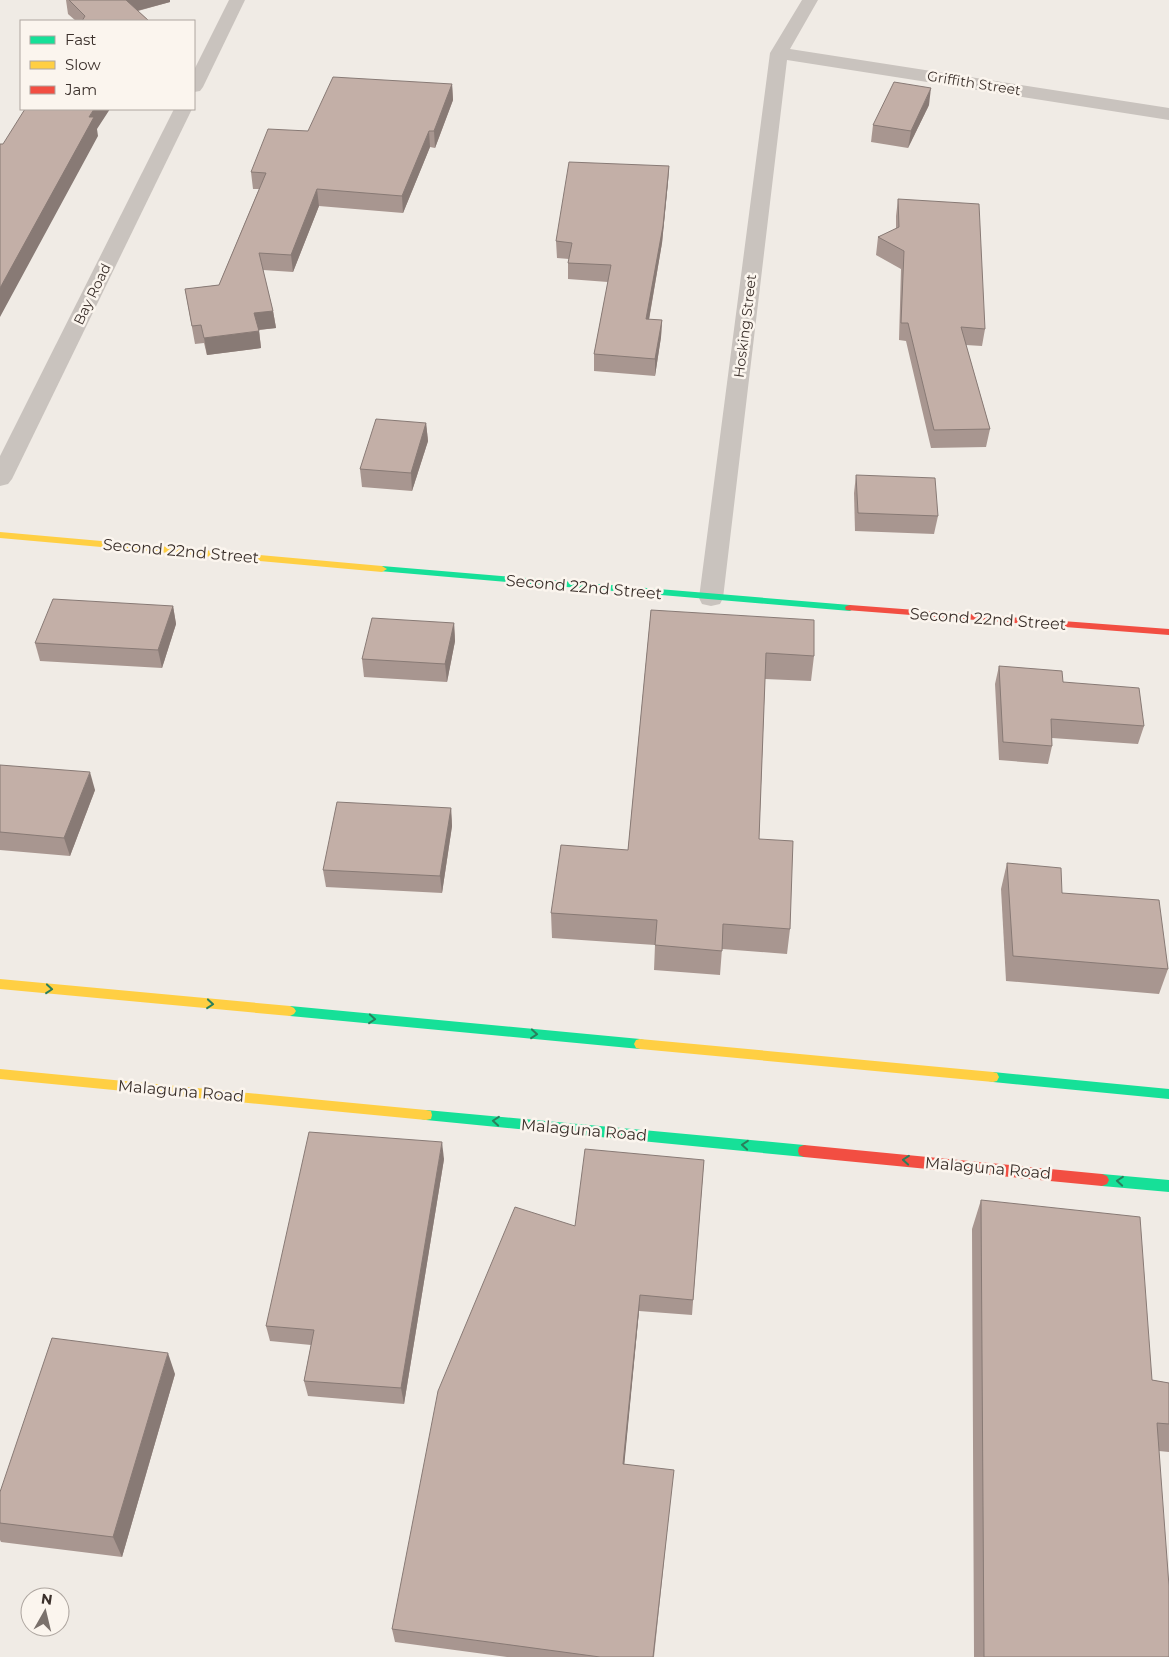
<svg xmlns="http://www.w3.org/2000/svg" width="1169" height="1657" font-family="Montserrat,sans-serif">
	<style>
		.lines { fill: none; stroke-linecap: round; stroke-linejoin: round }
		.street { fill: #c9c3be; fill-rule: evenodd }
		.fast { fill: #16e098; fill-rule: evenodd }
		.slow { fill: #ffcf43; fill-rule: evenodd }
		.jam { fill: #f24e42; fill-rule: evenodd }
		.wall { fill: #a89690 }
		.shaded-wall { fill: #887a75 }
		.building { fill: #c3afa7; stroke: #887a75 }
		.oneway { stroke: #2a7f5c }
		.labels { text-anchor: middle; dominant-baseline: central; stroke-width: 5; stroke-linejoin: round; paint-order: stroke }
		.far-street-label { font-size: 14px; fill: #3b302b; stroke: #fbf5ee }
		.street-label { font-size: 16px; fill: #3b302b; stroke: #fbf5ee }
	</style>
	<rect width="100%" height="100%" fill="#f0ebe5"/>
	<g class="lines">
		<g class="street">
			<path d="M 229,0 L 245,0 L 203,87 L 200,91 L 194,92 L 194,70 Z"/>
			<path d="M 802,0 L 818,0 L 790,49 L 1169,108 L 1169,120 L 787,60 L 723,598 L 720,604 L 711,606 L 702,604 L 699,598 L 770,53 Z"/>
			<path d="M 174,109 L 192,109 L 12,479 L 8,484 L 0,486 L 0,456 Z"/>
		</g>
		<g class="fast">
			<path d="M 382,566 L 850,605 L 855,608 L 850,611 L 379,571 L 377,569 Z"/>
			<path d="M 290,1006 L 640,1039 L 644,1040 L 646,1044 L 644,1048 L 640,1049 L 290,1016 L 286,1014 L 284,1011 L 286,1008 Z"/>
			<path d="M 993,1072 L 1169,1089 L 1169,1099 L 993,1082 L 989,1081 L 987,1077 L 989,1073 Z"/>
			<path d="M 426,1110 L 804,1145 L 809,1147 L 810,1151 L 809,1155 L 804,1157 L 426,1120 L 421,1119 L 420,1115 L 421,1111 Z"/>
			<path d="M 1102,1174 L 1169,1180 L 1169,1192 L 1102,1186 L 1097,1184 L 1095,1180 L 1097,1176 Z"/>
		</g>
		<g class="slow">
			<path d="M 0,532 L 382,566 L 387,569 L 382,572 L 0,538 Z"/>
			<path d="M 0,979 L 290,1006 L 294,1008 L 296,1011 L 294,1014 L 290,1016 L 0,989 Z"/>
			<path d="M 640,1039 L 993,1072 L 997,1073 L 999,1077 L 997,1081 L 993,1082 L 640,1049 L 636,1048 L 634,1044 L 636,1040 Z"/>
			<path d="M 0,1069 L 426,1110 L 431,1111 L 432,1115 L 431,1119 L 426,1120 L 0,1079 Z"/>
		</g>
		<g class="jam">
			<path d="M 850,605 L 1169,629 L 1169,635 L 846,610 L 845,608 L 846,606 Z"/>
			<path d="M 804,1145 L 1102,1174 L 1107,1176 L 1109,1180 L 1107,1184 L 1102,1186 L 804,1157 L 799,1155 L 798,1151 L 799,1147 Z"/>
		</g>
	</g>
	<g class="wall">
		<path d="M 66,0 L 170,0 L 170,2 L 138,11 L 149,21 L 76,21 L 68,14 Z"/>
		<path d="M 452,84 L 453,100 L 435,148 L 430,147 L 403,213 L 319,206 L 293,272 L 263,270 L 273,311 L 276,328 L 259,330 L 261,348 L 207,355 L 204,343 L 195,344 L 185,289 L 219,285 L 259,189 L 253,189 L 251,172 L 308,131 Z"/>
		<path d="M 929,105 L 908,148 L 871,142 L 873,125 Z"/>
		<path d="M 669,166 L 668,182 L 662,243 L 649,320 L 662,320 L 661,337 L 655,376 L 594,371 L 594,354 L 608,282 L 568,279 L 568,263 L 569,259 L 557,258 L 556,241 Z"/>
		<path d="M 898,199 L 985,329 L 982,346 L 966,345 L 990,429 L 986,447 L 931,448 L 906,341 L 899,340 L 901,269 L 876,255 L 878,237 L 896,229 L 896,216 Z"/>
		<path d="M 426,423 L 428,441 L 412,491 L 362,487 L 360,469 Z"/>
		<path d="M 856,475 L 938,516 L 934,534 L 855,531 L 854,493 Z"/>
		<path d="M 173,606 L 176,624 L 162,668 L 40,661 L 35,643 Z"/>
		<path d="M 651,610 L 814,656 L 811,681 L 765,679 L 759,839 L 790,929 L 787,954 L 722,949 L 720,975 L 654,970 L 655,945 L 552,938 L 551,913 L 628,850 Z"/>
		<path d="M 454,623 L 455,641 L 447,682 L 364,677 L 362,659 Z"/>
		<path d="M 999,666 L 1063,682 L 1144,726 L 1138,744 L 1052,738 L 1052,746 L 1048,764 L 999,760 L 995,684 Z"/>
		<path d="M 0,765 L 95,790 L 70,856 L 0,850 Z"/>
		<path d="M 451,808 L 452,826 L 442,893 L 326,887 L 323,870 Z"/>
		<path d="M 1007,863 L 1062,893 L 1168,969 L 1159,994 L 1006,981 L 1001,889 Z"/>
		<path d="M 444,1159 L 404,1404 L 308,1396 L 304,1381 L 311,1345 L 270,1341 L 266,1326 Z"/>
		<path d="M 704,1160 L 692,1315 L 639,1311 L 624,1464 L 672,1484 L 654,1657 L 507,1657 L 395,1642 L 392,1629 L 575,1226 Z"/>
		<path d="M 981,1200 L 1152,1380 L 1169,1383 L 1169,1452 L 1159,1451 L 1169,1657 L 974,1657 L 972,1229 Z"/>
		<path d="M 175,1374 L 122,1557 L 1,1542 L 0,1540 L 0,1492 Z"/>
	</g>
	<g class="shaded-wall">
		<path d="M 122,0 L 170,0 L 170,2 L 125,14 Z"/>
		<path d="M 452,84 L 453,100 L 435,148 L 434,131 Z"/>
		<path d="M 931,88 L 929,105 L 908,148 L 911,131 Z"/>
		<path d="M 94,109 L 110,109 L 97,129 L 98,136 L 0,317 L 0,288 L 89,117 Z"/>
		<path d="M 429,131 L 430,147 L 403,213 L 402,196 Z"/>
		<path d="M 669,166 L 668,182 L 662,243 L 646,336 L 646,319 Z"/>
		<path d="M 317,189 L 319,206 L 293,272 L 291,255 Z"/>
		<path d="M 273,311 L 276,328 L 257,330 L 254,313 Z"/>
		<path d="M 662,320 L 661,337 L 655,376 L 655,359 Z"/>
		<path d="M 259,331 L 261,348 L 207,355 L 204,338 Z"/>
		<path d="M 426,423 L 428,441 L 412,491 L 411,473 Z"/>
		<path d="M 173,606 L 176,624 L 162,668 L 158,650 Z"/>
		<path d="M 454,623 L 455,641 L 447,682 L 445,664 Z"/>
		<path d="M 90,772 L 95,790 L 70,856 L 64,838 Z"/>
		<path d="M 451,808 L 452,826 L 442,893 L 440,876 Z"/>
		<path d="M 442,1142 L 444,1159 L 404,1404 L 401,1388 Z"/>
		<path d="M 640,1295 L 639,1311 L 623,1478 L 623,1464 Z"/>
		<path d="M 168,1353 L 175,1374 L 122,1557 L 113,1537 Z"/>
	</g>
	<g class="building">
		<path d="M 69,0 L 126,0 L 149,21 L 82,21 L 85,16 Z"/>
		<path d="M 333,77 L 452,84 L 434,131 L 429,131 L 402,196 L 317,189 L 291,255 L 259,253 L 273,311 L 254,313 L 259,331 L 204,338 L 201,325 L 192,326 L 185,289 L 219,285 L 266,173 L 251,172 L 268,129 L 308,131 Z"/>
		<path d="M 894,82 L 931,88 L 911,131 L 873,125 Z"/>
		<path d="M 25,109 L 94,109 L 89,117 L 94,117 L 0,288 L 0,144 L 3,144 Z"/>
		<path d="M 569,162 L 669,166 L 663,226 L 646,319 L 662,320 L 655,359 L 594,354 L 611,265 L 568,263 L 572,243 L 556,241 Z"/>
		<path d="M 898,199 L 979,204 L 985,329 L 961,327 L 990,429 L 934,430 L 908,323 L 901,323 L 904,251 L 878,237 L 899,227 Z"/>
		<path d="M 376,419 L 426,423 L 411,473 L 360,469 Z"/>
		<path d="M 856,475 L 935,478 L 938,516 L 858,513 Z"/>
		<path d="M 53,599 L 173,606 L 158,650 L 35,643 Z"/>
		<path d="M 651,610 L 814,620 L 814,656 L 766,653 L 759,839 L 793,841 L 790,929 L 723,924 L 722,951 L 655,945 L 657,920 L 551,913 L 561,845 L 628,850 Z"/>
		<path d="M 372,618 L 454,623 L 445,664 L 362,659 Z"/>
		<path d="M 999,666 L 1062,671 L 1063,682 L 1139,688 L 1144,726 L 1051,719 L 1052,746 L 1003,742 Z"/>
		<path d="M 0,765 L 90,772 L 64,838 L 0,832 Z"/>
		<path d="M 337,802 L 451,808 L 440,876 L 323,870 Z"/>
		<path d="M 1007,863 L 1061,868 L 1062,893 L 1159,900 L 1168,969 L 1013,956 Z"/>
		<path d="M 309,1132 L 442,1142 L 401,1388 L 304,1381 L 314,1330 L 266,1326 Z"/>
		<path d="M 585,1149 L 704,1160 L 693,1300 L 640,1295 L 623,1464 L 674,1470 L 653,1657 L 600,1657 L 392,1629 L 438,1391 L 515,1207 L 575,1226 Z"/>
		<path d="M 981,1200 L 1140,1217 L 1152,1380 L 1169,1383 L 1169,1424 L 1157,1423 L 1169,1586 L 1169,1657 L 984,1657 Z"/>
		<path d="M 52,1338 L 168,1353 L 113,1537 L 0,1523 L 0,1492 Z"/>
	</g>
	<defs><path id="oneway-chevron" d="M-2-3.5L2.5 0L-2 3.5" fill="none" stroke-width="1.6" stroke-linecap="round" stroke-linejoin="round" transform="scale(1.25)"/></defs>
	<g class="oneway">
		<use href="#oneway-chevron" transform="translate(49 989) rotate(5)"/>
		<use href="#oneway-chevron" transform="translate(210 1004) rotate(5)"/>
		<use href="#oneway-chevron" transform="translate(372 1019) rotate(5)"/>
		<use href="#oneway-chevron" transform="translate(534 1034) rotate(5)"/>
		<use href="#oneway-chevron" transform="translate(496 1121) rotate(-175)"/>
		<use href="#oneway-chevron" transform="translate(745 1145) rotate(-175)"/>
		<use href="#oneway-chevron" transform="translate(906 1160) rotate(-175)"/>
		<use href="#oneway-chevron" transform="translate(1120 1181) rotate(-175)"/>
	</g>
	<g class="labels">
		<g class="far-street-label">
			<text transform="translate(974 83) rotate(9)">Griffith Street</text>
			<text transform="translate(92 294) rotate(-64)">Bay Road</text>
			<text transform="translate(745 326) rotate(-83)">Hosking Street</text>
		</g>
		<g class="street-label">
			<text transform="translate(181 551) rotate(5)">Second 22nd Street</text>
			<text transform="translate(584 587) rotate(5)">Second 22nd Street</text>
			<text transform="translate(988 619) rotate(4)">Second 22nd Street</text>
			<text transform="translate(181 1091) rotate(5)">Malaguna Road</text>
			<text transform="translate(584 1130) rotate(5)">Malaguna Road</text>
			<text transform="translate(988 1168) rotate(5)">Malaguna Road</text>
		</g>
	</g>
	<rect x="20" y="20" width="175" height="90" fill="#fbf5ee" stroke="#aea6a0"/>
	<rect x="30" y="36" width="25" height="8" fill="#16e098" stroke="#aea6a0"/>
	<text x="65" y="45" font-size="15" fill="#3b302b">Fast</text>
	<rect x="30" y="61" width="25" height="8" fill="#ffcf43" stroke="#aea6a0"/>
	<text x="65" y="70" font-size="15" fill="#3b302b">Slow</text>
	<rect x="30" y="86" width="25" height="8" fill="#f24e42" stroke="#aea6a0"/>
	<text x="65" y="95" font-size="15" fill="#3b302b">Jam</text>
	<g transform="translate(45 1612) rotate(8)"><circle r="24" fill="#fbf5ee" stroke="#aea6a0"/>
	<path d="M0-4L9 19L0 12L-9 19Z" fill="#7a716c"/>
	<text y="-8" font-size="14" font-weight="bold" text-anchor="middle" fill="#3b302b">N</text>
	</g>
</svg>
